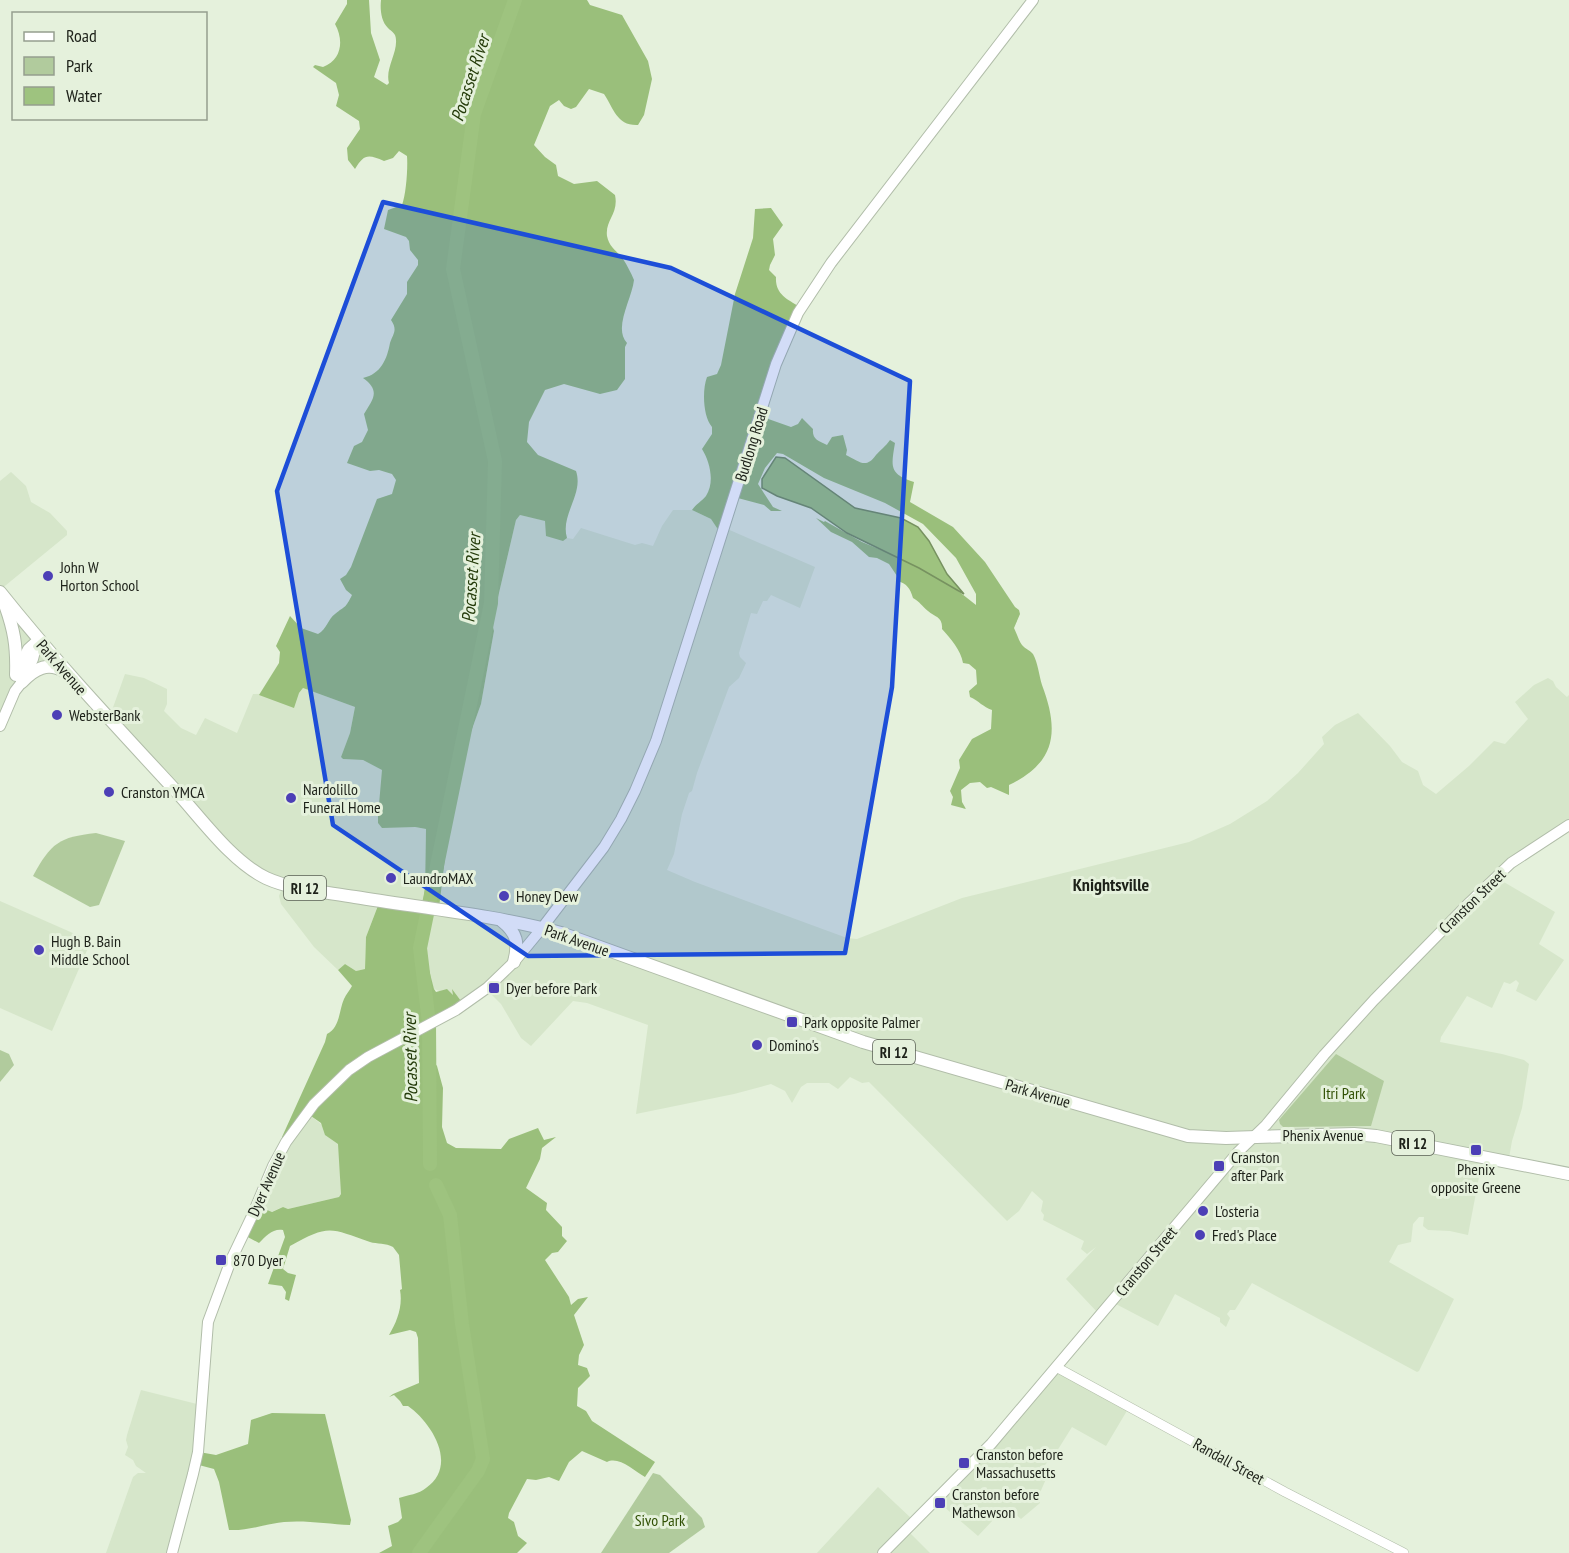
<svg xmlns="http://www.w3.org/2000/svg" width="1569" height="1553" font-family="'PT Sans Narrow',sans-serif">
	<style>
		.built { fill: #d6e6ca }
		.green { fill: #b1cb9d }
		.forest { fill: #9abf7b }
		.water { fill: #9ec37f; stroke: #779260; stroke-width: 1.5 }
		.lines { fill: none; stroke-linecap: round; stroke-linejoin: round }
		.river { stroke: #9ec37f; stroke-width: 14 }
		.tertiary-casing { stroke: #b1bda9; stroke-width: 10 }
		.secondary-casing { stroke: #b1bda9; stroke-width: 12 }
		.primary-casing { stroke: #b1bda9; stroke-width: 14 }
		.tertiary { stroke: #fff; stroke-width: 9 }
		.secondary { stroke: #fff; stroke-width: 10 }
		.primary { stroke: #fff; stroke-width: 12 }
		.marked { fill: #1d4ed8; fill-opacity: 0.2; stroke: #1d4ed8; stroke-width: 4.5; stroke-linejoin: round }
		.poi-dot { fill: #4c3fb6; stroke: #e5f1dc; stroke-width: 2 }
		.labels { text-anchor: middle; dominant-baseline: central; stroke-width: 6; stroke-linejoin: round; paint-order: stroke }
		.shield { fill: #e5f1dc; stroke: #595f54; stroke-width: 1.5 }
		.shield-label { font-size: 15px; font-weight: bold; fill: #1d2119 }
		.street-label { font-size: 16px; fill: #1d2119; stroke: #e5f1dc }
		.poi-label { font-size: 16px; fill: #1d2119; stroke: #e5f1dc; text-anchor: start }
		.park-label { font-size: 16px; fill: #305004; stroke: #e5f1dc }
		.water-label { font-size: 18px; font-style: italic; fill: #243b0a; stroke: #e5f1dc }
		.neighbourhood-label { font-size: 18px; font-weight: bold; fill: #1d2119; stroke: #e5f1dc }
	</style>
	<rect width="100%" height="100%" fill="#e5f1dc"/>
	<g class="built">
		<path d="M 11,472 L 26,486 L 31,502 L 50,513 L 67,531 L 67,535 L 0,590 L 0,481 Z"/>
		<path d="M 673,510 L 692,510 L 711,519 L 721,534 L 725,528 L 815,567 L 800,608 L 771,595 L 767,601 L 763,601 L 757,614 L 751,613 L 739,653 L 740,657 L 746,663 L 739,678 L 729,687 L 697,773 L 692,791 L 689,793 L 682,814 L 674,854 L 667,870 L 695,882 L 847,938 L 857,939 L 962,898 L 1189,842 L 1230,824 L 1267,801 L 1298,773 L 1324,744 L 1322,737 L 1335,725 L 1358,713 L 1390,746 L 1402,762 L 1418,771 L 1423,785 L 1436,794 L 1469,766 L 1494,741 L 1505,744 L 1528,719 L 1515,702 L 1534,685 L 1548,678 L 1553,681 L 1556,687 L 1567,697 L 1569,695 L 1569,825 L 1497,878 L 1555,912 L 1539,944 L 1564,960 L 1536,1001 L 1516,991 L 1519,983 L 1516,980 L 1510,984 L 1504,982 L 1492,1008 L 1467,996 L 1441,1037 L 1440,1042 L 1502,1054 L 1524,1060 L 1529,1064 L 1522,1108 L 1512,1141 L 1509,1158 L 1483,1156 L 1468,1235 L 1450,1231 L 1428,1230 L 1423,1226 L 1424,1217 L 1419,1217 L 1413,1224 L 1411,1242 L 1398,1245 L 1389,1262 L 1454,1299 L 1419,1371 L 1417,1372 L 1252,1283 L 1235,1310 L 1230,1310 L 1227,1314 L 1230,1318 L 1226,1327 L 1220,1322 L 1220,1318 L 1175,1294 L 1158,1326 L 1112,1302 L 1098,1313 L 1066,1279 L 1096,1247 L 1087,1254 L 1081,1249 L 1084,1241 L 1043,1220 L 1044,1215 L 1041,1211 L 1043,1201 L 1032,1191 L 1019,1211 L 1007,1221 L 869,1082 L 862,1083 L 850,1077 L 838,1089 L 829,1083 L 807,1083 L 801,1087 L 792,1103 L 785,1091 L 771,1084 L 734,1094 L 636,1114 L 648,1025 L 587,1003 L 573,1001 L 531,1046 L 521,1038 L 501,1004 L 487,990 L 464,1002 L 453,996 L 434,989 L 423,957 L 415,945 L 423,931 L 430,929 L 434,909 L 439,908 L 451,809 L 463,754 L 481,704 L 494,631 L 492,623 L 516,520 L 520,515 L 546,521 L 563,540 L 567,538 L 573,539 L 581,528 L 635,545 L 642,543 L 653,546 L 662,526 Z"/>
		<path d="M 0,591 L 54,654 L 32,669 L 0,727 Z"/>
		<path d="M 125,674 L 144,678 L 167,689 L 167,704 L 164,711 L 181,728 L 196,735 L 205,718 L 237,733 L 253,694 L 299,693 L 303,688 L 355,707 L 350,733 L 341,757 L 343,759 L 363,760 L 383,770 L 378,823 L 382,827 L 415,827 L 426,829 L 425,888 L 423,903 L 380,900 L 366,937 L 365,969 L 356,971 L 345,964 L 338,970 L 314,947 L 281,904 L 279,896 L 283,885 L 243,863 L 111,713 Z"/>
		<path d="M 0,901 L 91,941 L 52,1031 L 0,1008 Z"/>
		<path d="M 308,1114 L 321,1124 L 339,1144 L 341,1194 L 339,1197 L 288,1209 L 283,1207 L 271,1212 L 257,1206 Z"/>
		<path d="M 1054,1369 L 1128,1409 L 1106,1446 L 1072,1427 L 1057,1451 L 1039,1472 L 1046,1479 L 1039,1495 L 1040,1503 L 1021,1519 L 1008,1508 L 994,1519 L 978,1536 L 936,1500 Z"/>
		<path d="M 141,1390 L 197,1404 L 196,1456 L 171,1553 L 106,1553 L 133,1477 L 138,1473 L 146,1473 L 136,1466 L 133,1460 L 125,1455 L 128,1447 L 126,1440 L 127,1435 Z"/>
		<path d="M 878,1487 L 913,1520 L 908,1531 L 930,1553 L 817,1553 Z"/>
	</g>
	<g class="green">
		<path d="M 96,833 L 125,841 L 99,905 L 90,907 L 33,876 C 51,843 59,837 96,833 Z"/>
		<path d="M 0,1050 L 9,1054 L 14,1065 L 0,1082 Z"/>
		<path d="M 1336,1054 L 1384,1081 L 1371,1126 L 1283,1127 L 1280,1124 L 1279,1120 Z"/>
		<path d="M 653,1473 L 660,1475 L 702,1518 L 705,1527 L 669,1553 L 601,1553 Z"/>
	</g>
	<g class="forest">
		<path d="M 347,0 L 369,0 L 371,33 L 380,60 L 374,77 L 387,85 L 389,83 C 385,69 397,54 396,40 C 396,33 392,32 388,28 C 381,21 380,9 381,0 L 587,0 L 590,5 L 622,15 L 648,61 L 652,79 L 644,115 L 638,125 C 617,126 614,109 604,94 L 589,89 L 576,107 L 571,109 L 564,106 L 559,100 L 550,106 L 534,145 L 545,157 L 556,165 L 558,176 L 574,184 L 597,181 L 615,195 C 619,214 605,220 607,236 C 609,247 617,251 623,259 C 627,265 631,273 634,280 C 632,299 613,328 627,343 L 625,347 L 625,379 L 617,390 L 600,394 L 564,384 L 545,390 L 529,422 L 527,442 L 538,455 L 576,471 C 584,494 560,515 567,538 L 563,541 L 546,536 L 545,521 L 520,515 L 516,520 L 492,623 L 494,631 L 481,704 L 463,754 L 451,809 L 439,908 L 434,909 L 430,929 L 423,931 L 418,940 L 422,943 L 434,989 L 436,992 L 447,989 L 453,995 L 452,989 L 461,1001 L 418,1027 L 428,1044 L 429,1056 L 437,1066 L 443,1088 L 442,1127 L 447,1143 L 456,1148 L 501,1149 L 509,1139 L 538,1128 L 544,1140 L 556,1137 L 542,1148 L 540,1159 L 526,1188 L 547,1203 L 546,1210 L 562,1227 L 562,1236 L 567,1241 L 558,1252 L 552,1253 L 545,1260 L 569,1297 L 571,1305 L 578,1299 L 588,1297 L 574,1315 L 584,1345 L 579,1355 L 578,1365 L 587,1368 L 590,1376 L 578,1388 L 577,1406 L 586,1411 L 592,1421 L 655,1462 L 645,1477 C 634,1471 619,1456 607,1462 L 582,1451 L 569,1462 L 559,1481 L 549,1477 L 536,1480 L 527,1479 L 509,1513 L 508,1518 L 514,1522 L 518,1536 L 527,1543 L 517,1553 L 379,1553 L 392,1546 L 388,1526 L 398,1522 L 402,1518 L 399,1498 C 408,1495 419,1494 426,1488 C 459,1465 431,1422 408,1406 L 403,1406 L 400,1401 L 394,1395 L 389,1397 L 393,1394 L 419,1383 L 418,1338 L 416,1332 L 410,1330 L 389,1335 C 397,1322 403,1306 400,1290 L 402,1289 L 399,1255 L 393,1247 C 386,1243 377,1244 370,1242 C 330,1228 329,1224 290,1246 L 283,1269 L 288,1273 L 296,1275 L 289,1301 L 285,1299 L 286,1292 L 282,1286 L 268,1284 L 285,1237 L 283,1230 C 273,1228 266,1236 259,1243 L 244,1235 L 257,1206 L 272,1212 L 283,1207 L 288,1209 L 339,1197 L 341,1194 L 338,1144 L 325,1135 L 321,1123 L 308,1114 L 282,1140 L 282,1137 L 325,1042 L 327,1034 C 340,1028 339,1010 344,999 C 346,994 350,990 352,986 L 338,970 L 345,964 L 356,971 L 365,969 L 366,937 L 379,903 L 423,903 L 425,888 L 426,829 L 415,827 L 382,828 L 378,823 L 378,816 L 382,770 L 363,760 L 343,759 L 341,757 L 350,733 L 355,707 L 303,688 L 299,693 L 294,708 L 259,695 L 279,663 L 280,652 L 276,646 L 290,616 L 301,628 L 318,634 C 327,629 328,619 335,614 C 346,605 345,609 352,595 L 346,590 L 340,579 L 346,575 L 351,567 L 377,499 L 392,494 L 396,480 L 392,474 L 379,470 L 370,471 L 347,463 L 354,446 L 362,442 L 368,430 L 364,414 C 373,399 381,391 363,378 C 381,374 387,359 390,343 C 393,334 398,330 391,320 L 407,294 L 407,282 L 418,265 L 418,260 L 410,250 L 409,241 L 406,237 L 384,229 L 388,210 L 402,205 C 406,195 408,168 407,156 L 399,151 L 393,158 L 384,161 C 368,154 364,154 355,169 L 348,160 L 347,148 L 360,129 L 359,121 L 336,106 L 339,95 L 336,83 L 313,67 L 315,65 L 323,67 C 342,60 344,40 335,24 L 347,4 Z"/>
		<path d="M 771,208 L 783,225 L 773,239 L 775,255 L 770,265 L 769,270 L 776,277 C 775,294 787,299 800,307 L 760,416 L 791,427 L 798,424 L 802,418 L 813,429 C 812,439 818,441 827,445 L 832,437 L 843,435 L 847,450 L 846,455 C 860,462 866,469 876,455 C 880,450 886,446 890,440 L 895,443 C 891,467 889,474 914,482 L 910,502 L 953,527 L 985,562 L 1015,607 L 1019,610 L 1020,614 L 1014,628 C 1017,634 1019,641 1022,645 C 1025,649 1030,650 1033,654 C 1038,663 1039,675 1042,685 C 1059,730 1057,762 1009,785 L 1009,795 L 991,787 L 987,788 L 980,782 L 970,783 L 961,790 L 962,802 L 966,809 L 951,805 L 953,797 L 950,791 L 960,768 L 959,760 L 972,739 L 991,729 L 992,710 C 983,707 979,701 970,697 L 969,691 L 977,684 L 976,670 L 969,664 L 963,663 C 961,650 950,638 942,629 C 943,617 935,617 928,611 C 922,606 920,602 913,598 C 910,588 907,584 898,581 L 897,576 L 889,564 L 877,558 L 869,557 L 852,542 L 831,532 L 816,518 L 824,522 L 825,521 L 862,542 L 934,572 L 976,605 L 976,594 L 956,558 L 923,524 L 885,503 L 824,478 L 783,454 L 777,453 L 765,468 L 758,484 L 773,507 L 782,511 L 771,511 L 764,505 L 734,497 L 721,534 L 711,519 L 692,510 C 696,504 702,501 706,496 C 715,482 710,462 702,449 L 712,434 L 712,427 C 703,417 702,390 707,377 L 717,374 L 721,365 L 735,294 L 753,238 L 755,209 Z"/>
		<path d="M 272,1413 L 325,1414 L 351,1520 L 350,1525 C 329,1524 305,1520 284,1522 C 265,1524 248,1531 229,1530 L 219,1482 L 214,1469 L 195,1464 L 199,1452 L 216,1455 L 248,1444 L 251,1420 Z"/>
	</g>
	<path class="water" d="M 776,457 L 785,458 L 855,508 L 901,518 L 918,527 L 929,541 L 947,574 L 964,594 L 919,568 L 847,533 L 811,508 L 777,496 L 762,488 L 762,479 Z"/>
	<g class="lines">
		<g class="river">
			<path d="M 430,1164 L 429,1023 L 420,948 L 491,603 L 495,461 L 453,269 L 474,114 L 515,0"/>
			<path d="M 419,1553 L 478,1471 L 483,1459 L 462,1324 L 450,1215 L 436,1185"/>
		</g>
		<defs>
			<path id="tertiary" d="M 1056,1367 L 1285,1492 L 1404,1553"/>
			<g id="secondary">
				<path d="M 17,671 L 28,649 L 38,640"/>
				<path d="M 0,726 L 15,691 L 22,682 L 33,659 L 38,640"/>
				<path d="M 172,1553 L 193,1474 L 198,1452 L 208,1322 L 231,1260 L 252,1216 L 273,1166 L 286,1142 L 314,1104 L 349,1070 L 368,1057 L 456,1010 L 487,988 L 514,962 L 542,928 L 604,847 L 621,819 L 635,791 L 656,741 L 776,364 L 798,313 L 831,263 L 1033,0"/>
				<path d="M 883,1553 L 991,1444 L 1238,1152 L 1266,1125 L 1324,1055 L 1374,1000 L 1470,902 L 1511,863 L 1569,825"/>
			</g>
			<g id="primary">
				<path d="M 0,592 C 55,661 115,725 175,790 C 201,818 231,861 266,878 C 292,890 326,892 355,897 C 422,908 495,915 561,933 L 863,1042 L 1188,1136 L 1226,1138 L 1354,1134 L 1376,1136 L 1569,1174"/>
				<path d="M 4,602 C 14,629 17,646 16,675"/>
				<path d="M 22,682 C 34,669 48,661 65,672"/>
				<path d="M 502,921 C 517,933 519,943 514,962"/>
			</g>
		</defs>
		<use href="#tertiary" class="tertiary-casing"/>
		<use href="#secondary" class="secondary-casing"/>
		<use href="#primary" class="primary-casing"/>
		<use href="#tertiary" class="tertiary"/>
		<use href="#secondary" class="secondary"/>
		<use href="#primary" class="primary"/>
	</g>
	<path class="marked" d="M 383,202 L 671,268 L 910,381 L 892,687 L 845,953 L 528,956 L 333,825 L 277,491 Z"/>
	<g class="poi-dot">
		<circle cx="48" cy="576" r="6"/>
		<circle cx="57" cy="715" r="6"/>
		<circle cx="109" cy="792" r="6"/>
		<circle cx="291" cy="798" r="6"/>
		<circle cx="391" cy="878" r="6"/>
		<circle cx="504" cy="896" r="6"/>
		<circle cx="39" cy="950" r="6"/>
		<rect x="488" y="982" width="12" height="12" rx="3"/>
		<rect x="786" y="1016" width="12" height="12" rx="3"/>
		<circle cx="757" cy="1045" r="6"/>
		<rect x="1470" y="1144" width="12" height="12" rx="3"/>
		<rect x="1213" y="1160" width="12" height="12" rx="3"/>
		<circle cx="1203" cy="1211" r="6"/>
		<circle cx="1200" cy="1235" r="6"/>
		<rect x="215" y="1254" width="12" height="12" rx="3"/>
		<rect x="958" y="1457" width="12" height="12" rx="3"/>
		<rect x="934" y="1497" width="12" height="12" rx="3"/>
	</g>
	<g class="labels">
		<g class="shield">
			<rect x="284" y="876" width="42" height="24" rx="4.5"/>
			<rect x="873" y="1040" width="42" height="24" rx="4.5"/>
			<rect x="1392" y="1131" width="42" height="24" rx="4.5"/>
		</g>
		<g class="shield-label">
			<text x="305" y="888">RI 12</text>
			<text x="894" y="1052">RI 12</text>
			<text x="1413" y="1143">RI 12</text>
		</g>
		<g class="street-label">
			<text transform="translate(751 444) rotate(-73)">Budlong Road</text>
			<text transform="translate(62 667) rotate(49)">Park Avenue</text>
			<text transform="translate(1472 901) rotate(-44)">Cranston Street</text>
			<text transform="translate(577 940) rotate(19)">Park Avenue</text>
			<text transform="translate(1038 1093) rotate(16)">Park Avenue</text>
			<text x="1323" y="1135">Phenix Avenue</text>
			<text transform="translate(266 1184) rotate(-66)">Dyer Avenue</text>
			<text transform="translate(1146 1261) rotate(-50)">Cranston Street</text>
			<text transform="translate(1229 1461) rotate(29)">Randall Street</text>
		</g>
		<g class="poi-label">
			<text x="60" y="567">John W<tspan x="60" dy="18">Horton School</tspan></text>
			<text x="69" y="715">WebsterBank</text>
			<text x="303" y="789">Nardolillo<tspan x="303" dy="18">Funeral Home</tspan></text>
			<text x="121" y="792">Cranston YMCA</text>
			<text x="403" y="878">LaundroMAX</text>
			<text x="516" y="896">Honey Dew</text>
			<text x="51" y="941">Hugh B. Bain<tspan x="51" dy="18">Middle School</tspan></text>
			<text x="506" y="988">Dyer before Park</text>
			<text x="804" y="1022">Park opposite Palmer</text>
			<text x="769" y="1045">Domino's</text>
			<text x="1231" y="1157">Cranston<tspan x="1231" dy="18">after Park</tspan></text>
			<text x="1476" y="1169" text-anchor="middle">Phenix<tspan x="1476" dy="18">opposite Greene</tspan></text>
			<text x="1215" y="1211">L'osteria</text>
			<text x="1212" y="1235">Fred's Place</text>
			<text x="233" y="1260">870 Dyer</text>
			<text x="976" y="1454">Cranston before<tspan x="976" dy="18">Massachusetts</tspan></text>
			<text x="952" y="1494">Cranston before<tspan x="952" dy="18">Mathewson</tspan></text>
		</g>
		<g class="park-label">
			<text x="1344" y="1093">Itri Park</text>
			<text x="660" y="1520">Sivo Park</text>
		</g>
		<g class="water-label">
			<text transform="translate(470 78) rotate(-72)">Pocasset River</text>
			<text transform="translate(471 578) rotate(-86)">Pocasset River</text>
			<text transform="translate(410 1058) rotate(-91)">Pocasset River</text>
		</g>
		<g class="neighbourhood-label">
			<text x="1111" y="884">Knightsville</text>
		</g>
	</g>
	<rect x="12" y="12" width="195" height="108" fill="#e5f1dc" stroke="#959e8e" stroke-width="1.5"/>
	<rect x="24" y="32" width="30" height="9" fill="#ffffff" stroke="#959e8e" stroke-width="1.5"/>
	<text x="66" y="42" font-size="18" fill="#1d2119">Road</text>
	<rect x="24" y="57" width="30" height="18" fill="#b1cb9d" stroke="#959e8e" stroke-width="1.5"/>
	<text x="66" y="72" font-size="18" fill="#1d2119">Park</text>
	<rect x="24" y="87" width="30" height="18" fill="#9ec37f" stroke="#959e8e" stroke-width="1.5"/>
	<text x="66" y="102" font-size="18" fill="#1d2119">Water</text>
</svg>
